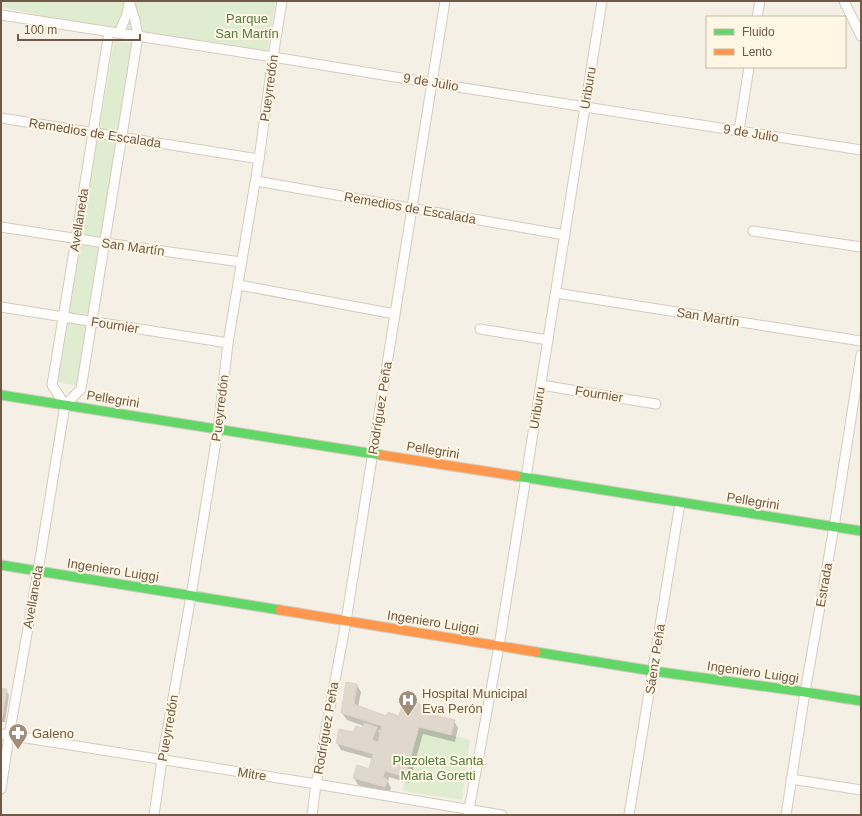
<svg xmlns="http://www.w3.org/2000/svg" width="862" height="816" font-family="Arial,sans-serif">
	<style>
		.green { fill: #dfecd0 }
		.shadow { fill: #0003; fill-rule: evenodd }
		.building { fill: #e1d8cd; stroke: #ded3c8 }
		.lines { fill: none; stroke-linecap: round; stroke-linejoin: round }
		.street-casing { stroke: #d3cbc0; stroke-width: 11 }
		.fast-casing { stroke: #d5ccc2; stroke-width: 11 }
		.slow-casing { stroke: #d5ccc2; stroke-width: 11 }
		.street { stroke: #fefdfb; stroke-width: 9 }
		.fast { stroke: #63d668; stroke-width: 9 }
		.slow { stroke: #ff974d; stroke-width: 9 }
		.labels { text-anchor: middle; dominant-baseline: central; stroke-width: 4; stroke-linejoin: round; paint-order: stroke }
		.park-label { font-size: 13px; fill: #517c42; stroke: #fff6e4 }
		.street-label { font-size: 13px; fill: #715847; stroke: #fff6e4 }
		.poi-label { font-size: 13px; fill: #715847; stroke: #fff6e4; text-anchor: start }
	</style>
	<rect width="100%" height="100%" fill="#f5f0e5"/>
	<g class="green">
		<path d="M 1,1 L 276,1 L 267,52 L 138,36 L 1,7 Z"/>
		<path d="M 114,41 L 132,43 L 78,386 L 57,382 Z"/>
		<path d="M 419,727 L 470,740 L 462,800 L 403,791 L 405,777 Z"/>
	</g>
	<g class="shadow">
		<path d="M 357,685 L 361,692 L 358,707 L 387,717 L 400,717 L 422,707 L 426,714 L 454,721 L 458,728 L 455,742 L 423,734 L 409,783 L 389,777 L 388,782 L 391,788 L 389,794 L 358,785 L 354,778 L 369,770 L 373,759 L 341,750 L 337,743 L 362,730 L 364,726 L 347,720 L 342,713 ZM 378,730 L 382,731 L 381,735 Z"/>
		<path d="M 1,689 L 6,690 L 9,695 L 5,722 L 1,722 Z"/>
	</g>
	<g class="building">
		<path d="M 346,682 L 357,684 L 354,704 L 386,716 L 388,712 L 399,716 L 402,705 L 408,702 L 417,702 L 423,706 L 425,713 L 455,720 L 451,735 L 419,727 L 405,777 L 385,771 L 383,777 L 388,780 L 385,787 L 353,778 L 357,765 L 369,769 L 373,754 L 336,743 L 339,729 L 353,732 L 356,726 L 362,728 L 364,723 L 377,727 L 372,740 L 378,742 L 382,726 L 341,713 Z"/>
		<path d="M 1,688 L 7,689 L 2,718 L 1,717 Z"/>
	</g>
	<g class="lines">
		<defs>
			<g id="street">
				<path d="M 844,1 L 861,36"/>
				<path d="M 1,15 L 273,57 L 432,83 L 861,150"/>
				<path d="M 757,17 L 760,1"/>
				<path d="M 119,33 L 127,14 L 129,3"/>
				<path d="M 1,118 C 87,131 173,145 259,159"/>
				<path d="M 739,131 L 749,67"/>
				<path d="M 256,181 L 565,235"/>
				<path d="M 1,227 L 105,243 L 241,262"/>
				<path d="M 753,231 L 861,247"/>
				<path d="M 239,285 L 395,314"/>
				<path d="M 556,293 L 861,341"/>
				<path d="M 1,307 L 228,343"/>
				<path d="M 480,329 L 548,340"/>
				<path d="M 541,385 L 656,404"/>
				<path d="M 65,405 L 52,385 L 76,239 L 109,32"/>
				<path d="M 1,734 L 316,784 L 502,815"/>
				<path d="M 791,779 L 861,790"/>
				<path d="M 1,789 L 9,736 L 38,571 L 65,405 L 81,389 L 138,36 L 135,20 L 129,1"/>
				<path d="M 154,815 L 162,760 L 191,596 L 218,429 L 228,343 L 259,159 L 273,57 L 282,1"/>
				<path d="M 312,815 L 316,784 L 346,621 L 445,1"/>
				<path d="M 468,815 L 499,646 L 602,1"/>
				<path d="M 629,815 L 680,503"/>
				<path d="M 786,815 L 805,692 L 834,527 L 861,355"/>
			</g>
			<g id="fast">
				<path d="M 1,395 L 381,455"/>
				<path d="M 516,476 L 861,531"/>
				<path d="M 1,565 L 280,610"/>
				<path d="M 536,652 L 653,671 L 805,692 L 861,701"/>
			</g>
			<g id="slow">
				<path d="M 381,455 L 516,476"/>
				<path d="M 280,610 L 536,652"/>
			</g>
		</defs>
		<use href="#street" class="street-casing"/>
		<use href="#fast" class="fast-casing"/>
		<use href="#slow" class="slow-casing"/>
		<use href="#street" class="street"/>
		<use href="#fast" class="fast"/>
		<use href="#slow" class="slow"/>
	</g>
	<defs>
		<symbol id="hospital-pin" viewBox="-11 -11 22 30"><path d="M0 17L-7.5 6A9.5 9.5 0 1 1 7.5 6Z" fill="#9f8d7e" stroke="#fff6e4"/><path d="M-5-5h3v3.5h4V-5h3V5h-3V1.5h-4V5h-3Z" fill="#fff"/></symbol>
		<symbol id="pharmacy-pin" viewBox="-11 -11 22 30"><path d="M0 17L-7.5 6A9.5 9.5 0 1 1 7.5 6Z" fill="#9f8d7e" stroke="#fff6e4"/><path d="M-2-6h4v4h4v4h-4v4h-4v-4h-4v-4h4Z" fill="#fff"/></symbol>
	</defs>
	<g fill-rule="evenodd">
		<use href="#hospital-pin" x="397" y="689" width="22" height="30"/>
		<use href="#pharmacy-pin" x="7" y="722" width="22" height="30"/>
	</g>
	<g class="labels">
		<g class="park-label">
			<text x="247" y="18">Parque<tspan x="247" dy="15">San Martín</tspan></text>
			<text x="438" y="760">Plazoleta Santa<tspan x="438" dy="15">Maria Goretti</tspan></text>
		</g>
		<g class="street-label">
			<text transform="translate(431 82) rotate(9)">9 de Julio</text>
			<text transform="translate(269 88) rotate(-82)">Pueyrredón</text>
			<text transform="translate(588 88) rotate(-81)">Uriburu</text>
			<text transform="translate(95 133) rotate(9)">Remedios de Escalada</text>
			<text transform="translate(751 133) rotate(9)">9 de Julio</text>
			<text transform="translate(410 208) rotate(10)">Remedios de Escalada</text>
			<text transform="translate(79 220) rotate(-81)">Avellaneda</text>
			<text transform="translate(133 247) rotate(8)">San Martín</text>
			<text transform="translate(708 317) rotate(9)">San Martín</text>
			<text transform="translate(115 325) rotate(9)">Fournier</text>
			<text transform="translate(599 394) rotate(9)">Fournier</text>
			<text transform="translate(113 399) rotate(9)">Pellegrini</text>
			<text transform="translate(220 408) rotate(-83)">Pueyrredón</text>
			<text transform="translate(380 408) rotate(-81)">Rodríguez Peña</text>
			<text transform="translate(537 408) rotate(-81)">Uriburu</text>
			<text transform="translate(433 450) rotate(9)">Pellegrini</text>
			<text transform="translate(753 501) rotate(9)">Pellegrini</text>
			<text transform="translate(113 570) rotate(9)">Ingeniero Luiggi</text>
			<text transform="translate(824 585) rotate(-80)">Estrada</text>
			<text transform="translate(33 597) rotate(-80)">Avellaneda</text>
			<text transform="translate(433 622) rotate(9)">Ingeniero Luiggi</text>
			<text transform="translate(655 659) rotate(-81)">Sáenz Peña</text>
			<text transform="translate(753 672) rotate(8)">Ingeniero Luiggi</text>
			<text transform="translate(168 728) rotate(-80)">Pueyrredón</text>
			<text transform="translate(326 728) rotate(-80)">Rodríguez Peña</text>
			<text transform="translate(252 774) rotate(9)">Mitre</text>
		</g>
		<g class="poi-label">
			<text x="422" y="693">Hospital Municipal<tspan x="422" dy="15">Eva Perón</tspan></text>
			<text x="32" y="733">Galeno</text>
		</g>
	</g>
	<rect width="862" height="816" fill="none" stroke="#715847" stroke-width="4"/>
	<rect x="706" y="16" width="140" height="52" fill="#fff6e4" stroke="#c6b7a5"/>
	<rect x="714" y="29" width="20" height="6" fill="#63d668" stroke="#c6b7a5"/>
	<text x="742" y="36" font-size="12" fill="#715847">Fluido</text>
	<rect x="714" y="49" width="20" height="6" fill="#ff974d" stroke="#c6b7a5"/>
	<text x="742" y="56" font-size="12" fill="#715847">Lento</text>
	<path d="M18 34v6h122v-6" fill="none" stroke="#715847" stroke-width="2"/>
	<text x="24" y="34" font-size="12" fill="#715847" stroke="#fff6e4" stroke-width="3" paint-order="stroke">100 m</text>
</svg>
